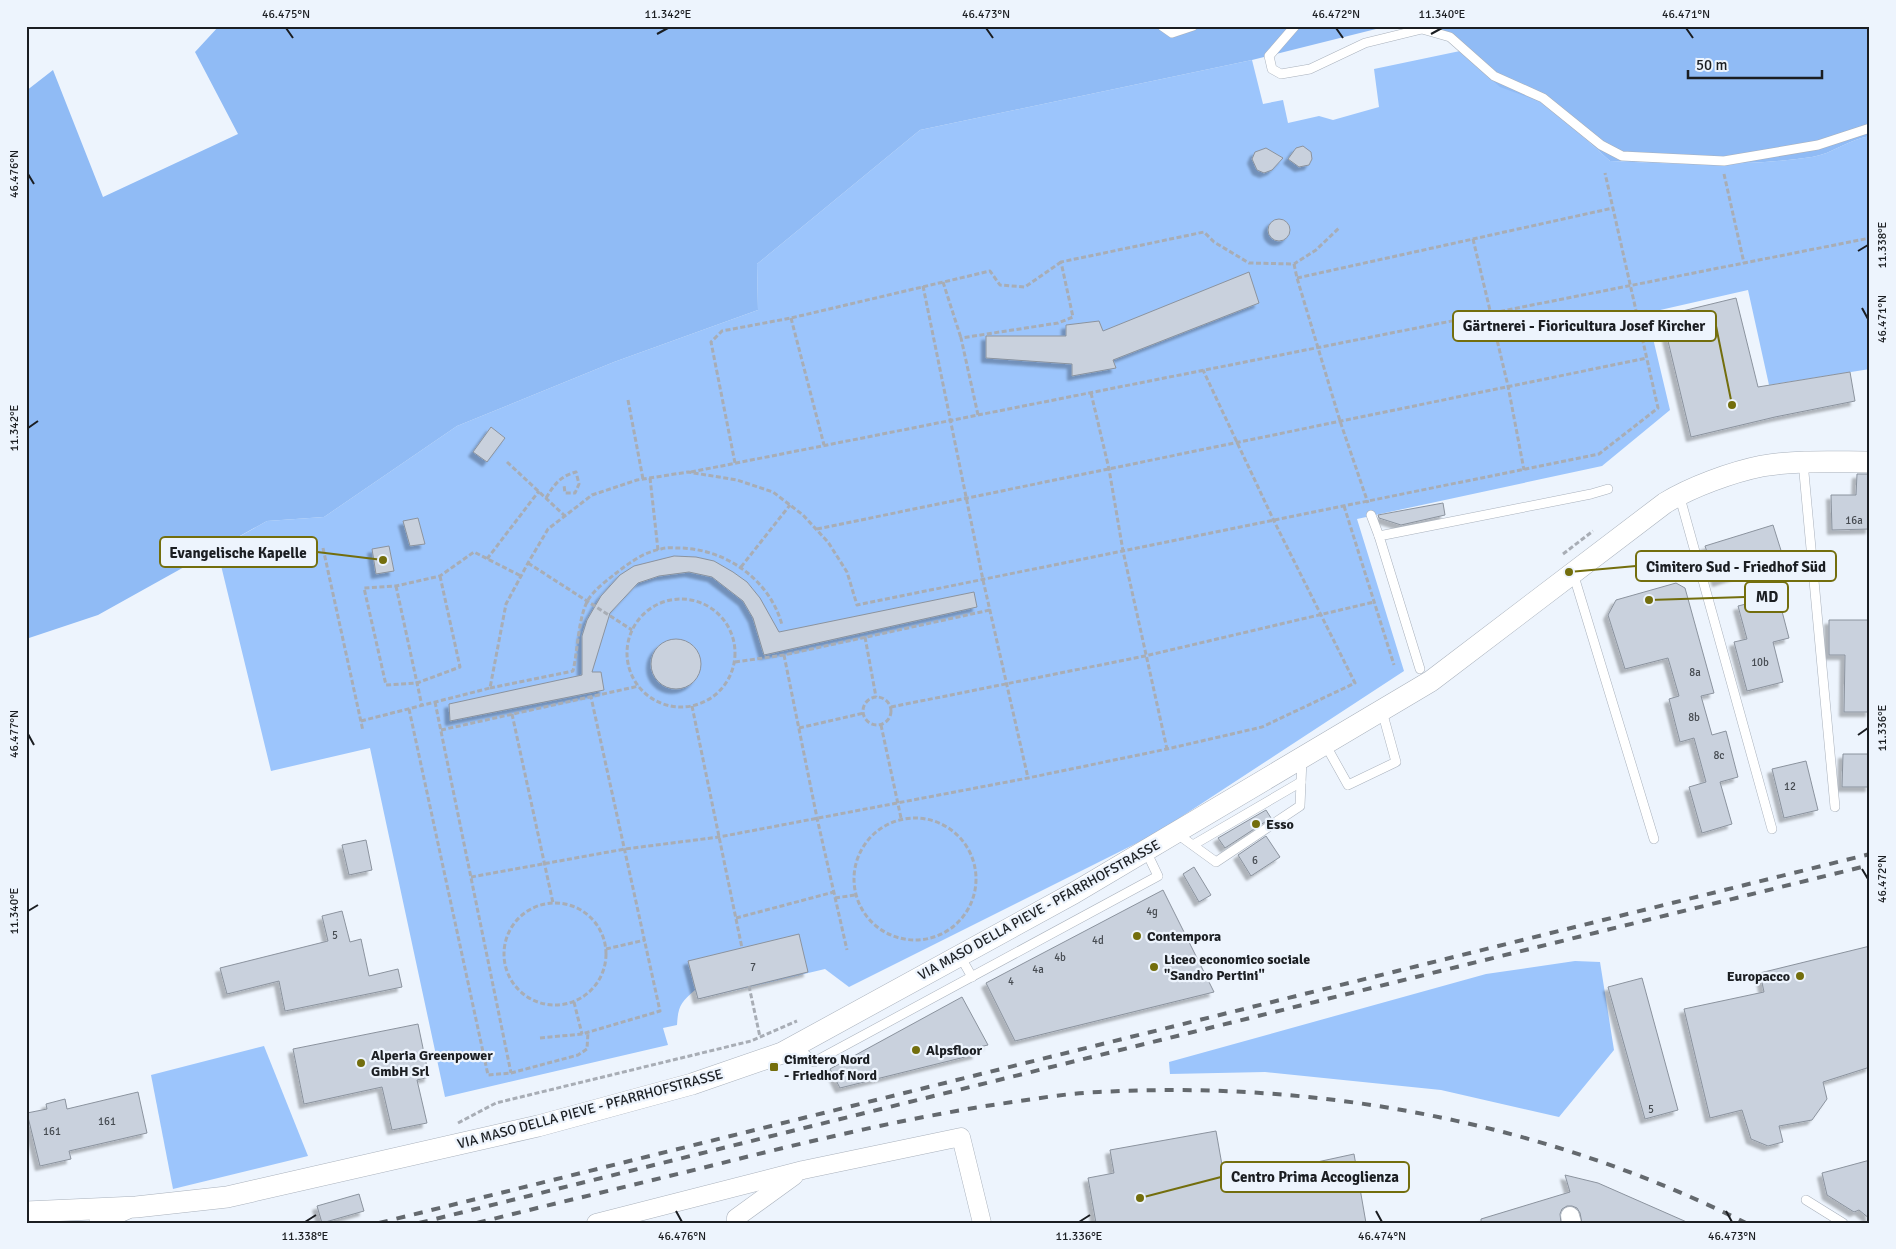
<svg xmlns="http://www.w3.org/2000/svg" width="1896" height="1249" font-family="Signika,sans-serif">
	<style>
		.green { fill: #9cc5fc }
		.forest { fill: #90bbf5 }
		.building { fill: #c9d1dd; stroke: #8b939e; filter: url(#shadow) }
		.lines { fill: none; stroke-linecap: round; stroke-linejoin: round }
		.service-casing { stroke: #a9b1bc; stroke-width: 10 }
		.minor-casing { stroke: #a9b1bc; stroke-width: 19 }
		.tertiary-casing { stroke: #a9b1bc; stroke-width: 22 }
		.path { stroke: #a8adb5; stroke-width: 3; stroke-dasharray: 5 2.5; stroke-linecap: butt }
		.service { stroke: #fff; stroke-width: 9 }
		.minor { stroke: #fff; stroke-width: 18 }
		.tertiary { stroke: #fff; stroke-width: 21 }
		.rail { stroke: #64696e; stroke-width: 4; stroke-dasharray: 9 9; stroke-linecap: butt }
		.ticks { fill: none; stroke: #1b1e22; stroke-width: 2 }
		.poi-dot { fill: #736e0d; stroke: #edf4fd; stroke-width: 2 }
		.labels { text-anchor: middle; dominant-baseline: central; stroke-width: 4.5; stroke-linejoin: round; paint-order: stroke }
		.number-label { font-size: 11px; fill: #464b51 }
		.poi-label { font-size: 14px; font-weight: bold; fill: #1b1e22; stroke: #edf4fd; text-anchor: start }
		.street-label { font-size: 14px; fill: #1b1e22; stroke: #edf4fd }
		.leader { fill: none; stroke: #736e0d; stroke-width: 2 }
		.callout-dot { fill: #736e0d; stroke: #edf4fd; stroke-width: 2 }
		.callout { fill: #edf4fd; stroke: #736e0d; stroke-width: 2 }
		.callout-label { font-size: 15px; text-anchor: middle; font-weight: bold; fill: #1b1e22 }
		.neatline { fill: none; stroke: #1b1e22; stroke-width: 2 }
		.ticks-label { font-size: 12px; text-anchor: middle; fill: #1b1e22 }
	</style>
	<defs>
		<filter id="shadow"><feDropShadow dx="-4.5" dy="4.5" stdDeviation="1" flood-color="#0004"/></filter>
	</defs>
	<rect width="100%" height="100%" fill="#edf4fd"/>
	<g class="green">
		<path d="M 1460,51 L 1547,104 L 1610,161 C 1677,164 1745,167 1812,157 C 1832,154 1849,139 1870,136 L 1870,369 L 1769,385 L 1748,290 L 1647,313 L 1670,410 L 1602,466 L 1357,519 L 1404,671 L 1155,834 L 849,987 L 825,969 L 698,999 L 695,990 C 681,1002 678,1006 677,1025 L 663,1028 L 668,1045 L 445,1097 L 370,748 L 271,771 L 217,549 L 267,521 L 324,517 L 457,426 L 614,362 L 758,310 L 757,264 L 920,130 L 1252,60 L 1263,104 L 1283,100 L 1288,123 L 1319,116 L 1333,120 L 1379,107 L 1374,69 Z"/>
		<path d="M 1575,961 L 1600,962 L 1614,1050 L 1559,1117 L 1441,1090 L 1265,1072 L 1170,1074 L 1169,1062 L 1486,974 Z"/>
		<path d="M 264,1046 L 308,1156 L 173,1189 L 151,1075 Z"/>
	</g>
	<g class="forest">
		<path d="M 219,26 L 1388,26 L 1252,60 L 920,130 L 757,264 L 758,310 L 614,362 L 457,426 L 324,517 L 267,521 L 98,615 L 26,639 L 26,91 L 53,70 L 103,197 L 238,134 L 195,52 Z"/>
		<path d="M 1438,26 L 1870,26 L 1870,136 C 1849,139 1832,154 1812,157 C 1745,167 1677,164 1610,161 L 1547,104 L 1500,87 L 1460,51 Z"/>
	</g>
	<g class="building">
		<path d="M 1303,146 L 1311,152 L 1312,159 L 1309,165 L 1299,167 L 1288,159 L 1296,148 Z"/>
		<path d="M 1266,148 L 1283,158 L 1272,170 L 1264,173 L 1257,170 L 1252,159 L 1255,152 Z"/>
		<circle cx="1279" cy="230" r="11"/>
		<path d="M 1249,272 L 1259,303 L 1113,360 L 1116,368 L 1072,376 L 1072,364 L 986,358 L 986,336 L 1066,336 L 1066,325 L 1099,321 L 1103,331 Z"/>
		<path d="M 1736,298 L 1758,387 L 1850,372 L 1855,401 L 1775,417 L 1691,437 L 1662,316 Z"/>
		<path d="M 491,427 L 505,438 L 487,462 L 473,452 Z"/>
		<path d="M 1857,474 L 1870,474 L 1870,529 L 1832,530 L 1831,495 L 1856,495 Z"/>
		<path d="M 1443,503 L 1445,515 L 1401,525 L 1379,518 L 1378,515 Z"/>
		<path d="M 418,518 L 425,544 L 410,546 L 403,521 Z"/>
		<path d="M 1773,525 L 1784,560 L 1717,582 L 1705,546 Z"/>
		<path d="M 389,546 L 394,571 L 376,574 L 372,549 Z"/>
		<path d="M 674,556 L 696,557 L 714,561 L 733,572 L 747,582 L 760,598 L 779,632 L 974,592 L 977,607 L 764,655 L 753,618 L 743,601 L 712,577 L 689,572 L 659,576 L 638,583 L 610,613 L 592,672 L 601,672 L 604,690 L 450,721 L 449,704 L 582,675 L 582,636 L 587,620 L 601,596 L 620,575 L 634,566 Z"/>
		<path d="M 1676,583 L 1685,588 L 1714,693 L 1701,696 L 1712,735 L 1726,731 L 1738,777 L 1720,782 L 1732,824 L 1702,833 L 1689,787 L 1706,782 L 1694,738 L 1680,742 L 1669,699 L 1679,696 L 1668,658 L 1625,669 L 1608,615 L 1616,600 Z"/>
		<path d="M 1778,596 L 1789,638 L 1773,642 L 1783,682 L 1747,691 L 1734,642 L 1747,639 L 1738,606 Z"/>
		<path d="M 1829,620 L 1870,620 L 1870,712 L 1844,712 L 1845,655 L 1829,655 Z"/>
		<circle cx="676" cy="664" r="25"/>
		<path d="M 1843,754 L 1870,754 L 1870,787 L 1842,787 Z"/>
		<path d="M 1806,761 L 1818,810 L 1784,818 L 1772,769 Z"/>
		<path d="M 1266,810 L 1271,818 L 1225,848 L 1218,838 Z"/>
		<path d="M 1266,836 L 1280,857 L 1251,876 L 1238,855 Z"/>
		<path d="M 366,840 L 372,870 L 349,875 L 342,845 Z"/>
		<path d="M 1194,867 L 1211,895 L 1199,902 L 1183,874 Z"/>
		<path d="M 1163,890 L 1214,992 L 1015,1041 L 986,983 Z"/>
		<path d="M 342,911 L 350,942 L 361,939 L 369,976 L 398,969 L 402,987 L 285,1011 L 279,981 L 227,994 L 220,968 L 328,941 L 322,916 Z"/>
		<path d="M 799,934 L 808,972 L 698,999 L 688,961 Z"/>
		<path d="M 1870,946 L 1870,1067 L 1823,1082 L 1827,1099 L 1812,1120 L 1779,1126 L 1783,1142 L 1768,1146 L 1751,1139 L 1742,1110 L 1710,1118 L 1684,1009 L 1764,992 L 1760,973 Z"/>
		<path d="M 1642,978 L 1678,1110 L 1645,1119 L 1608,987 Z"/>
		<path d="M 962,997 L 988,1045 L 975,1048 L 977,1054 L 840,1088 L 830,1069 Z"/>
		<path d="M 418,1024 L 429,1077 L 417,1080 L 427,1123 L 392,1130 L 382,1087 L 304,1104 L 293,1049 Z"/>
		<path d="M 138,1092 L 147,1133 L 69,1151 L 71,1159 L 40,1166 L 27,1113 L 47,1109 L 46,1104 L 65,1099 L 67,1109 Z"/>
		<path d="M 1216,1131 L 1225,1182 L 1354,1154 L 1366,1223 L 1096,1223 L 1088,1178 L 1114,1173 L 1110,1150 Z"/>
		<path d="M 1870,1160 L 1870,1219 L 1859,1210 L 1854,1212 L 1827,1195 L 1822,1173 Z"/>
		<path d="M 1565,1175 L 1598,1183 L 1689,1223 L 1582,1223 L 1580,1213 L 1577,1208 L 1572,1206 L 1567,1206 L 1562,1209 L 1560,1214 L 1561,1223 L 1481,1223 L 1481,1219 L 1570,1192 Z"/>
		<path d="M 359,1194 L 364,1211 L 322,1223 L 317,1206 Z"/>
	</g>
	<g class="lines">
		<defs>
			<g id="service">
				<path d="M 1162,26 L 1172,33 L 1193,26"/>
				<path d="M 1295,26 L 1269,56 L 1272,69 L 1281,74 L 1310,69 L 1365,43 L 1422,29 L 1450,37 L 1494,76 L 1543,98 L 1601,145 L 1622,156 L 1724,161 L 1818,145 L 1870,128"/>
				<path d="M 1803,462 L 1835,807"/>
				<path d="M 1679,494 L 1772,829"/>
				<path d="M 1371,515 L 1379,536"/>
				<path d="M 1573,573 L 1654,839"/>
				<path d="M 1420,669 L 1379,536 L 1591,494 L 1608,489"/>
				<path d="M 1325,744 L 1348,785 L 1396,762 L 1382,711"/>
				<path d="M 1176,833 L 1216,862 L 1300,806 L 1302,759"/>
				<path d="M 1193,845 L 1301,782"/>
				<path d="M 960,956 L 972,977"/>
				<path d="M 796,1046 L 814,1062 L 1158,876 L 1146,851"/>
				<path d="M 1806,1200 L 1843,1223"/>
			</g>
			<g id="minor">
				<path d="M 1570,1216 L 1572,1223"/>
				<path d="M 98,1223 L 127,1210"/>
				<path d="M 596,1223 L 803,1170 L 961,1137 L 982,1223"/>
				<path d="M 736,1223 L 736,1218 L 794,1176"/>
			</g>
			<path id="tertiary" d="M 26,1212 L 136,1207 L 227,1197 L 538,1126 L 692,1084 L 782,1053 L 1074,893 L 1431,681 L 1665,503 C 1691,487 1732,472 1762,466 C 1797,460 1834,462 1870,462"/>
		</defs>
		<use href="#service" class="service-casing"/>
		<use href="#minor" class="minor-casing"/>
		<use href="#tertiary" class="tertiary-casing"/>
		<g class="path">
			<path d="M 1724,174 L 1744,263"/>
			<path d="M 1473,239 L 1508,386 L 1524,470"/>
			<path d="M 1294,264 L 1297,278 L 1340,421 L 1368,503"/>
			<path d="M 1297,278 L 1613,208"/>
			<path d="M 943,282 L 961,338"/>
			<path d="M 923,286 L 983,580 L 1028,778"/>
			<path d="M 791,318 L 824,445"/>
			<path d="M 1091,393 L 1109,469 L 1123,551 L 1167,749"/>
			<path d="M 628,400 L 643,479"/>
			<path d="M 978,415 L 961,338 L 1058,323 L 1073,317 L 1061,262 L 1204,232 L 1214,242 L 1249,263 L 1294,264 L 1316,250 L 1340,227"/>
			<path d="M 507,462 L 565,516"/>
			<path d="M 735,463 L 711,342 L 722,331 L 791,318 L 990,271 L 1000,285 L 1025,287 L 1061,262"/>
			<path d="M 691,472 L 1870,238"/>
			<path d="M 650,478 L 658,550"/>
			<path d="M 546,498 C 554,485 560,476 576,472 L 579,484 L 575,493 L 565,493 L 564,485"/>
			<path d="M 1344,506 L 1394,665"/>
			<path d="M 817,529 L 1647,358"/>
			<path d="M 323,548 L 363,731"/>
			<path d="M 1563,554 L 1593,531"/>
			<path d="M 487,559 L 539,491"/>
			<path d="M 528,563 L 632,630"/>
			<path d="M 741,567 L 790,505"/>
			<path d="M 440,576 L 460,667 L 417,683 L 386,685 L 364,588 L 396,586 L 440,576 L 474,552 L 521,576"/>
			<path d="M 396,586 L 422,706"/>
			<circle cx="681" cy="653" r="54"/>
			<path d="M 865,637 L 876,697"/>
			<path d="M 784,655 L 817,818 L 847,950"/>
			<path d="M 735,662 L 784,655 L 990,610"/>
			<path d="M 490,688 L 573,671 C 578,650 578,618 588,600 C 594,590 606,581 615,574 C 629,563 644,552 661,549 C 667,547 674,548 680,548 C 726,549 770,580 782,625"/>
			<circle cx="877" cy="711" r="14"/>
			<path d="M 435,702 L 511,1073"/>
			<path d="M 692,706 L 742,948"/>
			<path d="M 891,707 L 1145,656 L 1374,602"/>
			<path d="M 409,709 L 488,1075 L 511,1073 L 578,1055 L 587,1049 L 588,1032"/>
			<path d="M 512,714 L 553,903"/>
			<path d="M 361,721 L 490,688 L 506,604 L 528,563 L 548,529 L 592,495 L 637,480 L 688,472 L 737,480 L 773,492 L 803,515 L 828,542 L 847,572 L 857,605 L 1599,454 L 1658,408 L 1605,173"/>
			<path d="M 881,725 L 901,818"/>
			<path d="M 799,728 L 864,713"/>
			<path d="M 441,730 L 639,686"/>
			<circle cx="915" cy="879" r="61"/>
			<path d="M 471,877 L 625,849 L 719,837 L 1028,778 L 1167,749 L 1262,727 L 1355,683 L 1274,521 L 1203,370"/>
			<path d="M 835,898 L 855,895"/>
			<circle cx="555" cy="954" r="51"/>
			<path d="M 736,918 L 834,892"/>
			<path d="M 606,949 L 645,940"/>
			<path d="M 749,986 L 760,1037"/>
			<path d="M 574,1002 L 582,1034"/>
			<path d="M 540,1038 L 582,1034 L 660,1011 L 591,697"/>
			<path d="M 458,1123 L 496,1103 L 751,1041 L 797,1021"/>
		</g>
		<use href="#service" class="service"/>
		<use href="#minor" class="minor"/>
		<use href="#tertiary" class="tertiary"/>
		<g class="rail">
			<path d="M 379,1223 L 1870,854"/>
			<path d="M 419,1223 L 1870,865"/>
			<path d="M 477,1223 C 564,1201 651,1181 738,1159 C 831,1136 925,1114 1020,1101 C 1046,1097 1073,1093 1099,1092 C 1322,1080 1546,1123 1746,1223"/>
		</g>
	</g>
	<path class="ticks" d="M 286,28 L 293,38M 986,28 L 993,38M 1336,28 L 1343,38M 1686,28 L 1693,38M 657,34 L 668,28M 1431,34 L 1442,28M 28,174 L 34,184M 1858,251 L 1868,245M 1862,308 L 1868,319M 28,428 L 38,421M 28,734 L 34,745M 1858,735 L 1868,728M 1862,869 L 1868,879M 28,911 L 38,905M 676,1211 L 682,1222M 1376,1211 L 1382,1222M 1726,1211 L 1732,1222M 305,1222 L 316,1215M 1079,1222 L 1090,1215"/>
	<g class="poi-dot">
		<circle cx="1256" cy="824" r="5"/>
		<circle cx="1137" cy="936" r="5"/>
		<circle cx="1154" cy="967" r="5"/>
		<circle cx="1800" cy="976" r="5"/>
		<circle cx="916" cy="1050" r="5"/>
		<circle cx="361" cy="1063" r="5"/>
		<rect x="769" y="1062" width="10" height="10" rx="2.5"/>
	</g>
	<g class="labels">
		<g class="number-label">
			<text x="1854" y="520">16a</text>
			<text x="1760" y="662">10b</text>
			<text x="1695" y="672">8a</text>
			<text x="1694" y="717">8b</text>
			<text x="1719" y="755">8c</text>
			<text x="1790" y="786">12</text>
			<text x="1255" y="860">6</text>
			<text x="1152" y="911">4g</text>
			<text x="335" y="935">5</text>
			<text x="1098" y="940">4d</text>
			<text x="1060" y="957">4b</text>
			<text x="753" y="967">7</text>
			<text x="1038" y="969">4a</text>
			<text x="1011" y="981">4</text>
			<text x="1651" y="1109">5</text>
			<text x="107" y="1121">161</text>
			<text x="52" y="1131">161</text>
		</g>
		<g class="poi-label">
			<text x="1266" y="824">Esso</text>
			<text x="1147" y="936">Contempora</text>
			<text x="1164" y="959">Liceo economico sociale<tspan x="1164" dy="16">"Sandro Pertini"</tspan></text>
			<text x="1790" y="976" text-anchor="end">Europacco</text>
			<text x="926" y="1050">Alpsfloor</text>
			<text x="371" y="1055">Alperia Greenpower<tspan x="371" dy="16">GmbH Srl</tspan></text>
			<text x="784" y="1059">Cimitero Nord<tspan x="784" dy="16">- Friedhof Nord</tspan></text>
		</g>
		<g class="street-label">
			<text transform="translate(1039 910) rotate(-29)">VIA MASO DELLA PIEVE - PFARRHOFSTRASSE</text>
			<text transform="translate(590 1109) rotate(-15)">VIA MASO DELLA PIEVE - PFARRHOFSTRASSE</text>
		</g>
	</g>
	<path class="leader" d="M1732 405L1716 326M383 560L317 552M1569 572L1636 566M1649 600L1745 597M1140 1198L1221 1177"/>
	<g class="callout-dot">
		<circle cx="1732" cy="405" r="5"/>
		<circle cx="383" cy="560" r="5"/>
		<circle cx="1569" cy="572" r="5"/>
		<circle cx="1649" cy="600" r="5"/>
		<circle cx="1140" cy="1198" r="5"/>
	</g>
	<g class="callout">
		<rect x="1453" y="311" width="263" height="30" rx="5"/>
		<rect x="160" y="537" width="157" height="30" rx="5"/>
		<rect x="1636" y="551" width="200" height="30" rx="5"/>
		<rect x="1745" y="582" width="43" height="30" rx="5"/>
		<rect x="1221" y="1162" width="188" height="30" rx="5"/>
	</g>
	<g class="callout-label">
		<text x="1584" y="331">Gärtnerei - Fioricultura Josef Kircher</text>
		<text x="238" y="558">Evangelische Kapelle</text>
		<text x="1736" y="572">Cimitero Sud - Friedhof Süd</text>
		<text x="1767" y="602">MD</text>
		<text x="1315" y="1182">Centro Prima Accoglienza</text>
	</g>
	<rect width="1896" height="1249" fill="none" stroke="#edf4fd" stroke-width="55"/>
	<path d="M1688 70v8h134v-8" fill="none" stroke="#1b1e22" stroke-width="2.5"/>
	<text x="1696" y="70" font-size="15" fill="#1b1e22" stroke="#edf4fd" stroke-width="4" paint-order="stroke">50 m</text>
	<rect x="28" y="28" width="1840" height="1194" class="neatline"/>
	<g class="ticks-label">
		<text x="286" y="18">46.475°N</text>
		<text x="668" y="18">11.342°E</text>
		<text x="986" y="18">46.473°N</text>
		<text x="1336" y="18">46.472°N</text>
		<text x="1442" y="18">11.340°E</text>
		<text x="1686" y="18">46.471°N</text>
		<text transform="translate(14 174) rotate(-90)" y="4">46.476°N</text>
		<text transform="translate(1882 245) rotate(-90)" y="4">11.338°E</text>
		<text transform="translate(1882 319) rotate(-90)" y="4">46.471°N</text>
		<text transform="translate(14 428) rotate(-90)" y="4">11.342°E</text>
		<text transform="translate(1882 728) rotate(-90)" y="4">11.336°E</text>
		<text transform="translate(14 734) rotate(-90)" y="4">46.477°N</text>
		<text transform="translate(1882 879) rotate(-90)" y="4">46.472°N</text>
		<text transform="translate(14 911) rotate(-90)" y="4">11.340°E</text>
		<text x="305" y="1240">11.338°E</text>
		<text x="682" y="1240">46.476°N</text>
		<text x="1079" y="1240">11.336°E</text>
		<text x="1382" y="1240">46.474°N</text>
		<text x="1732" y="1240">46.473°N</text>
	</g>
</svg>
